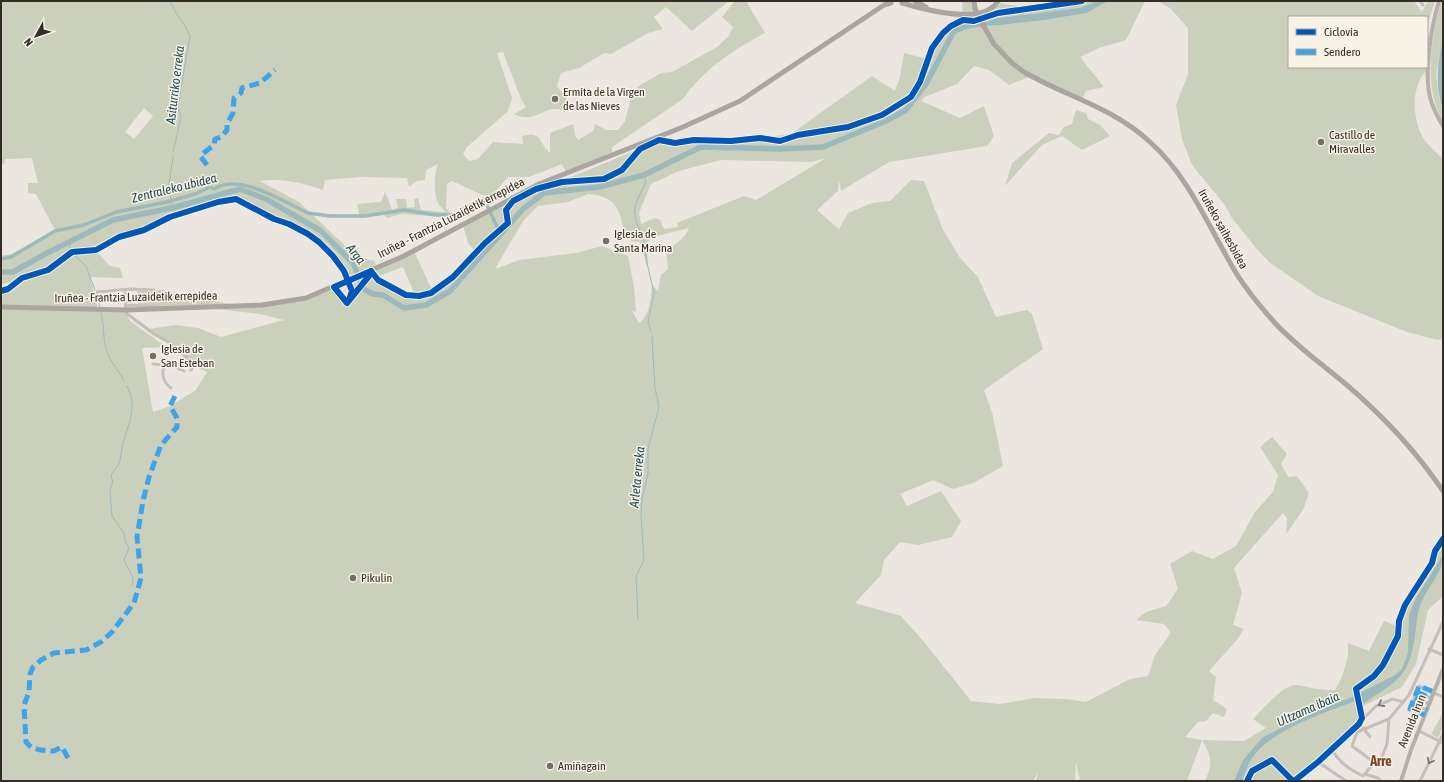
<svg xmlns="http://www.w3.org/2000/svg" width="1444" height="782" font-family="'Asap Condensed',sans-serif">
	<style>
		.green { fill: #cad0bb; fill-rule: evenodd }
		.water { fill: #9db9bc }
		.lines { fill: none; stroke-linecap: round; stroke-linejoin: round }
		.stream { stroke: #9db9bc; stroke-width: 1 }
		.canal { stroke: #9db9bc; stroke-width: 3.5 }
		.river { stroke: #9db9bc; stroke-width: 5.5 }
		.street { stroke: #c4bfb9; stroke-width: 3 }
		.secondary { stroke: #b5b0aa; stroke-width: 4 }
		.highway { stroke: #aaa69f; stroke-width: 5 }
		.highway-bridge { stroke: #aaa69f; stroke-width: 5 }
		.quiet { stroke: #3ea3eb; stroke-width: 5; stroke-dasharray: 10 5; stroke-linecap: butt }
		.cycleway-casing { stroke: #f8f2e7; stroke-width: 8 }
		.cycleway { stroke: #0057b8; stroke-width: 6 }
		.oneway { stroke: #756f69 }
		.poi-dot { fill: #746e68; stroke: #f8f2e7; stroke-width: 1.5 }
		.labels { text-anchor: middle; dominant-baseline: central; stroke-width: 3; stroke-linejoin: round; paint-order: stroke }
		.poi-label { font-size: 12px; fill: #342d27; stroke: #f8f2e7; text-anchor: start }
		.street-label { font-size: 12px; fill: #342d27; stroke: #f8f2e7 }
		.water-label { font-size: 13px; font-style: italic; fill: #1f4b54; stroke: #f8f2e7 }
		.quarter-label { font-size: 14px; font-weight: bold; fill: #7f4325; stroke: #f8f2e7 }
	</style>
	<rect width="100%" height="100%" fill="#ebe7e0"/>
	<g class="green">
		<path d="M 1,1 L 729,1 L 692,31 L 666,7 L 654,17 L 663,29 L 648,33 L 611,54 L 604,53 L 579,68 L 561,73 L 557,86 L 567,99 L 562,110 C 543,104 536,125 514,114 L 526,107 L 521,99 L 503,52 L 497,53 L 512,98 L 508,111 L 467,147 L 463,154 L 469,161 L 478,159 L 493,142 L 523,144 L 522,136 C 543,131 538,142 550,153 L 550,133 L 573,124 L 575,135 L 578,140 L 593,131 L 595,124 L 606,130 L 618,130 L 625,121 L 632,94 L 639,86 L 661,73 L 672,72 L 717,47 L 729,36 L 733,27 L 722,17 L 735,1 L 746,1 L 765,33 C 734,49 703,70 683,99 L 612,147 L 612,152 L 567,174 L 562,164 L 529,177 L 508,177 L 492,195 L 482,195 L 452,181 L 447,184 L 446,208 L 451,214 L 446,217 L 401,214 L 387,218 L 383,214 L 360,218 L 357,204 L 381,202 L 385,191 L 392,210 L 398,208 L 396,199 L 406,199 L 407,208 L 415,207 L 414,199 L 418,198 L 421,210 L 445,212 C 444,210 441,207 439,205 C 433,195 434,173 438,164 L 426,170 L 425,180 L 417,181 L 409,187 L 407,178 L 361,177 L 325,180 L 323,190 C 302,183 282,178 260,181 L 299,202 L 357,257 L 375,261 L 376,271 L 414,251 L 431,288 L 468,262 L 494,236 L 476,252 L 468,243 L 463,225 L 513,201 L 661,140 L 760,138 L 791,134 L 872,76 L 895,91 L 900,77 L 904,53 L 927,59 C 938,41 943,30 963,20 L 962,1 L 974,1 L 979,18 L 993,11 L 1000,3 L 1018,6 L 1057,1 L 1098,1 L 1079,8 L 998,18 L 981,23 L 1001,25 L 1045,20 L 1087,13 L 1108,1 L 1145,1 L 1126,40 L 1099,48 L 1080,57 L 1104,87 L 1086,91 L 1082,99 L 1031,76 L 1009,85 L 989,70 L 974,66 L 957,84 L 925,97 L 921,101 L 960,118 L 984,106 L 994,136 L 987,146 L 889,162 L 841,191 L 839,180 L 838,191 L 817,210 L 839,229 L 848,213 L 872,203 L 890,201 L 911,180 L 924,181 L 943,230 L 960,258 L 978,277 L 996,317 L 1027,310 L 1032,314 L 1043,349 L 984,390 L 992,412 L 1003,466 L 973,483 L 953,489 L 933,480 L 900,494 L 907,506 L 941,491 L 961,521 L 952,537 L 918,545 L 900,542 L 884,560 L 881,575 L 855,603 L 901,616 L 925,643 L 971,701 L 1000,704 L 1035,698 L 1067,699 L 1086,702 L 1130,679 L 1148,676 L 1155,655 L 1171,633 L 1164,624 L 1136,620 L 1146,612 L 1166,606 L 1178,589 L 1170,564 L 1192,551 L 1213,559 L 1236,546 L 1255,512 L 1273,492 L 1278,475 L 1260,447 L 1272,437 L 1287,454 L 1281,464 L 1288,477 L 1297,476 L 1309,493 L 1303,510 L 1286,534 L 1287,518 L 1283,513 L 1234,568 L 1242,593 L 1233,625 L 1244,629 L 1236,641 L 1209,671 L 1216,677 L 1213,700 L 1227,709 L 1224,717 L 1213,713 L 1206,721 L 1198,722 L 1185,737 L 1202,740 L 1244,741 L 1266,728 L 1253,719 C 1262,710 1284,683 1297,685 C 1310,687 1322,691 1335,690 L 1342,677 L 1348,656 L 1348,643 L 1369,651 L 1384,621 L 1397,626 L 1398,629 L 1401,614 L 1443,540 L 1443,596 L 1428,610 L 1416,664 L 1402,687 L 1357,709 L 1359,718 L 1356,725 L 1293,781 L 1205,781 C 1213,763 1212,757 1202,740 L 1187,781 L 1080,781 L 1076,762 L 1075,781 L 1078,781 L 1036,781 L 1038,773 L 1033,781 L 1,781 L 1,290 L 6,290 L 19,281 L 1,284 L 1,256 L 12,254 L 55,230 L 36,194 L 28,193 L 28,183 L 38,183 L 32,158 L 5,159 L 4,164 L 1,165 ZM 144,108 L 153,116 L 134,139 L 125,132 ZM 826,158 L 756,200 L 744,196 L 677,223 L 678,227 L 664,229 L 660,220 L 655,218 L 641,224 L 639,213 L 651,184 L 679,171 L 721,160 L 812,162 ZM 588,194 C 606,196 615,199 621,218 C 622,221 622,225 623,227 C 625,232 629,235 631,241 L 640,242 L 647,266 L 648,263 L 647,243 L 653,237 L 689,228 C 686,238 674,245 666,251 L 668,269 L 661,275 L 658,291 L 652,285 C 651,298 650,315 639,323 L 632,311 L 636,312 L 634,287 L 628,256 L 602,246 L 576,253 L 519,260 L 495,269 L 523,221 L 538,206 L 568,202 ZM 236,199 L 308,234 L 339,264 L 352,291 L 349,298 L 343,302 L 333,290 L 298,302 L 298,300 L 234,305 L 163,290 L 137,291 L 139,309 L 200,307 L 260,314 L 284,320 L 221,337 L 198,328 L 176,325 L 148,329 L 172,344 L 193,366 L 207,372 L 196,390 L 170,406 L 153,412 L 142,348 L 166,347 L 130,321 L 126,313 L 98,308 L 90,277 L 123,278 L 120,268 L 110,266 L 95,250 L 173,216 ZM 403,267 L 415,295 L 399,292 L 376,277 Z"/>
		<path d="M 1158,1 L 1414,1 L 1422,12 L 1428,1 L 1435,1 L 1427,25 L 1427,17 L 1289,17 L 1289,67 L 1427,67 L 1427,42 L 1432,44 L 1429,49 L 1429,68 C 1411,84 1412,113 1421,134 C 1425,143 1436,152 1443,159 L 1443,339 L 1437,340 L 1407,332 L 1318,296 L 1269,262 L 1256,248 L 1232,218 L 1225,205 L 1192,165 L 1182,139 L 1176,105 L 1188,74 L 1188,28 L 1171,9 Z"/>
		<path d="M 1441,1 L 1443,1 L 1443,39 L 1436,75 L 1439,97 L 1443,111 L 1443,122 C 1423,86 1431,39 1441,1 Z"/>
		<path d="M 1076,110 L 1086,113 L 1088,119 L 1100,125 L 1110,136 L 1082,150 L 1062,136 L 1042,145 L 1005,186 L 1012,163 L 1049,133 L 1059,135 L 1064,127 L 1072,124 Z"/>
		<path d="M 1443,713 L 1443,727 L 1438,738 L 1431,734 Z"/>
	</g>
	<g class="water">
		<path d="M 1098,1 L 1108,1 L 1087,13 L 1045,20 L 1001,25 L 983,26 L 977,24 L 998,18 L 1079,8 Z"/>
		<path d="M 1443,39 L 1443,111 C 1435,84 1437,66 1443,39 Z"/>
		<path d="M 1443,555 C 1443,572 1430,584 1423,599 C 1417,610 1417,622 1415,635 C 1409,679 1397,680 1363,704 L 1355,701 C 1327,712 1287,725 1264,745 C 1253,753 1246,768 1242,781 L 1234,781 L 1243,760 L 1262,738 L 1299,718 L 1352,697 L 1395,675 L 1402,669 L 1408,653 L 1409,615 L 1416,598 Z"/>
	</g>
	<g class="lines">
		<g class="stream">
			<path d="M 170,1 C 175,14 185,23 190,36 L 178,106 L 181,117 L 173,152"/>
			<path d="M 172,208 L 169,184 L 173,157"/>
			<path d="M 642,234 C 629,210 635,205 646,182 L 644,175"/>
			<path d="M 643,237 L 647,263 L 654,293 L 648,322 L 651,331"/>
			<path d="M 71,251 L 69,249 L 72,241"/>
			<path d="M 73,254 L 86,266 L 95,290"/>
			<path d="M 96,293 L 100,307"/>
			<path d="M 101,313 C 105,327 102,343 109,357 C 113,365 120,372 124,381"/>
			<path d="M 127,386 C 139,409 127,425 122,447 C 121,452 121,458 119,463 C 116,471 108,472 113,482 L 110,489 L 112,516 L 124,533 L 125,541 L 129,548 L 124,560 L 133,578 L 132,585"/>
			<path d="M 638,619 L 636,577 L 644,560 L 641,515 L 642,498 L 648,474 L 648,449 L 659,407 L 655,388 L 652,336"/>
		</g>
		<g class="canal">
			<path d="M 461,210 L 484,199 L 501,235"/>
			<path d="M 1,259 L 11,257 L 55,231 L 84,225 L 116,212 L 167,202 L 195,194 L 210,187 L 214,189 C 239,172 284,202 308,213 L 330,216 L 365,216 L 404,210 L 436,215 L 451,215"/>
		</g>
		<path class="river" d="M 1,272 L 13,272 L 47,253 L 113,220 L 176,207 L 240,189 L 266,199 L 321,231 L 353,263 L 365,290 L 373,294 L 383,295 L 404,308 L 426,305 L 450,291 L 523,209 L 544,193 L 599,187 L 644,175 L 701,147 L 779,149 L 823,147 L 886,121 L 906,110 L 926,84 L 954,31 L 971,25 L 984,24"/>
		<g class="street">
			<path d="M 1420,1 L 1423,5"/>
			<path d="M 125,290 L 126,313 L 154,334 L 172,344 L 191,362 L 186,365 L 165,365 C 160,373 164,383 171,388"/>
			<path d="M 97,292 L 130,289 L 154,290"/>
			<path d="M 126,307 L 131,305 L 159,307"/>
			<path d="M 153,364 L 165,365"/>
			<path d="M 169,364 L 184,371"/>
			<path d="M 191,370 L 193,366 L 191,362"/>
			<path d="M 1429,649 L 1443,655"/>
			<path d="M 1417,692 L 1431,698"/>
			<path d="M 1415,698 L 1429,704"/>
			<path d="M 1412,704 L 1427,710"/>
			<path d="M 1410,709 L 1419,686 L 1443,697"/>
			<path d="M 1363,728 L 1370,737"/>
			<path d="M 1356,730 L 1357,732 L 1389,719"/>
			<path d="M 1419,731 L 1443,743"/>
			<path d="M 1357,732 L 1352,746 L 1371,760 L 1372,765"/>
			<path d="M 1332,750 C 1340,763 1349,769 1363,776 L 1365,774 L 1378,778 L 1381,781"/>
			<path d="M 1274,761 L 1293,781"/>
			<path d="M 1318,762 L 1346,781"/>
			<path d="M 1365,774 L 1372,765 L 1379,764 L 1387,744 L 1389,719 L 1409,695 L 1443,622"/>
			<path d="M 1294,781 L 1332,750 L 1376,706 L 1393,699 L 1403,702"/>
			<path d="M 1420,781 L 1443,734"/>
		</g>
		<g class="secondary">
			<path d="M 1439,1 C 1431,28 1423,74 1431,101 C 1434,110 1438,118 1443,126"/>
			<path d="M 1401,781 L 1411,750 L 1443,669"/>
		</g>
		<g class="highway">
			<path d="M 915,1 L 926,7"/>
			<path d="M 974,1 L 975,8"/>
			<path d="M 902,3 C 926,10 983,26 998,1"/>
			<path d="M 994,44 L 1012,63 L 1024,72 C 1067,97 1112,107 1150,142 C 1188,176 1207,223 1232,266 C 1243,286 1259,305 1274,322 C 1296,346 1323,365 1348,386 C 1384,417 1416,451 1443,491"/>
			<path d="M 1,307 L 126,310 L 262,305 L 306,298 L 404,256 L 539,184 L 683,127 L 740,101 L 884,5 L 891,3"/>
		</g>
		<path class="highway-bridge" d="M 975,8 L 979,18 L 994,44"/>
		<g class="quiet">
			<path d="M 207,165 L 201,157 L 201,155 L 214,145 L 215,139 L 221,137 L 227,130 L 227,124 L 233,113 L 234,98 L 241,93 L 242,88 L 260,83 L 275,70"/>
			<path d="M 1417,692 L 1431,698"/>
			<path d="M 1415,698 L 1429,704"/>
			<path d="M 1412,704 L 1427,710"/>
			<path d="M 1425,715 L 1410,709 L 1419,686 L 1434,692"/>
			<path d="M 68,758 L 62,747 L 54,751 L 40,750 L 31,747 L 26,742 L 24,705 L 29,692 L 30,674 L 33,667 L 41,660 L 54,653 L 86,650 L 101,642 L 112,632 L 134,603 L 141,578 L 137,537 L 143,501 L 149,477 L 161,445 L 177,427 L 177,418 L 170,406 L 175,396"/>
		</g>
		<defs>
			<g id="cycleway">
				<path d="M 371,271 L 378,280 L 406,295 L 419,296 L 431,293 L 453,277 L 485,243 L 508,223 L 506,210 L 513,201 L 536,189 L 562,182 L 604,179 L 622,170 L 640,149 L 659,140 L 675,143 L 694,140 L 731,141 L 760,138 L 780,141 L 798,135 L 848,127 L 882,115 L 911,97 L 920,82 L 932,48 L 943,33 L 951,26 L 963,20 L 974,21 L 998,13 L 1082,1"/>
				<path d="M 371,271 L 369,276 L 347,303 L 334,287 Z"/>
				<path d="M 1,291 L 8,289 L 22,278 L 48,270 L 72,252 L 96,250 L 119,237 L 144,230 L 170,217 L 218,202 L 236,199 L 274,219 L 289,224 L 308,234 L 319,242 L 333,256 L 344,271 L 352,291 L 349,300"/>
				<path d="M 1247,781 L 1252,771 L 1272,760 L 1293,781"/>
				<path d="M 1294,781 L 1318,762 L 1359,724 L 1362,718 L 1356,689 L 1374,676 L 1383,665 L 1398,636 L 1399,621 L 1405,605 L 1432,563 L 1435,551 L 1443,539"/>
			</g>
		</defs>
		<use href="#cycleway" class="cycleway-casing"/>
		<use href="#cycleway" class="cycleway"/>
	</g>
	<defs><path id="oneway-chevron" d="M-2-3.5L2.5 0L-2 3.5" fill="none" stroke-width="1.6" stroke-linecap="round" stroke-linejoin="round"/></defs>
	<g class="oneway">
		<use href="#oneway-chevron" transform="translate(1381 704) rotate(151)"/>
		<use href="#oneway-chevron" transform="translate(1430 761) rotate(116)"/>
	</g>
	<g class="poi-dot">
		<circle cx="555" cy="99" r="4"/>
		<circle cx="1321" cy="142" r="4"/>
		<circle cx="606" cy="241" r="4"/>
		<circle cx="153" cy="356" r="4"/>
		<circle cx="353" cy="578" r="4"/>
		<circle cx="550" cy="766" r="4"/>
	</g>
	<g class="labels">
		<g class="poi-label">
			<text x="563" y="92">Ermita de la Virgen<tspan x="563" dy="14">de las Nieves</tspan></text>
			<text x="1329" y="135">Castillo de<tspan x="1329" dy="14">Miravalles</tspan></text>
			<text x="614" y="234">Iglesia de<tspan x="614" dy="14">Santa Marina</tspan></text>
			<text x="161" y="349">Iglesia de<tspan x="161" dy="14">San Esteban</tspan></text>
			<text x="361" y="578">Pikulin</text>
			<text x="558" y="766">Amiñagain</text>
		</g>
		<g class="street-label">
			<text transform="translate(451 218) rotate(-27)">Iruñea - Frantzia Luzaidetik errepidea</text>
			<text transform="translate(1223 229) rotate(61)">Iruñeko saihesbidea</text>
			<text transform="translate(136 297) rotate(-1)">Iruñea - Frantzia Luzaidetik errepidea</text>
			<text transform="translate(1412 721) rotate(-68)">Avenida Irun</text>
		</g>
		<g class="water-label">
			<text transform="translate(175 85) rotate(-83)">Asiturriko erreka</text>
			<text transform="translate(174 188) rotate(-14)">Zentraleko ubidea</text>
			<text transform="translate(356 254) rotate(52)">Arga</text>
			<text transform="translate(637 477) rotate(-84)">Arleta erreka</text>
			<text transform="translate(1308 709) rotate(-24)">Ultzama ibaia</text>
		</g>
		<g class="quarter-label">
			<text x="1381" y="761">Arre</text>
		</g>
	</g>
	<rect width="1444" height="782" fill="none" stroke="#342d27" stroke-width="4"/>
	<rect x="1288" y="16" width="140" height="52" fill="#f8f2e7" stroke="#aaa39a"/>
	<rect x="1296" y="29" width="20" height="6" fill="#0057b8" stroke="#aaa39a"/>
	<text x="1324" y="36" font-size="12" fill="#342d27">Ciclovía</text>
	<rect x="1296" y="49" width="20" height="6" fill="#3ea3eb" stroke="#aaa39a"/>
	<text x="1324" y="56" font-size="12" fill="#342d27">Sendero</text>
	<g transform="translate(36 36) rotate(230)" stroke="#f8f2e7" stroke-width="3" paint-order="stroke">
	<path d="M0-3L7 15L0 10L-7 15Z" fill="#342d27"/>
	<text y="-6" font-size="11" font-weight="bold" text-anchor="middle" fill="#342d27">N</text>
	</g>
</svg>
